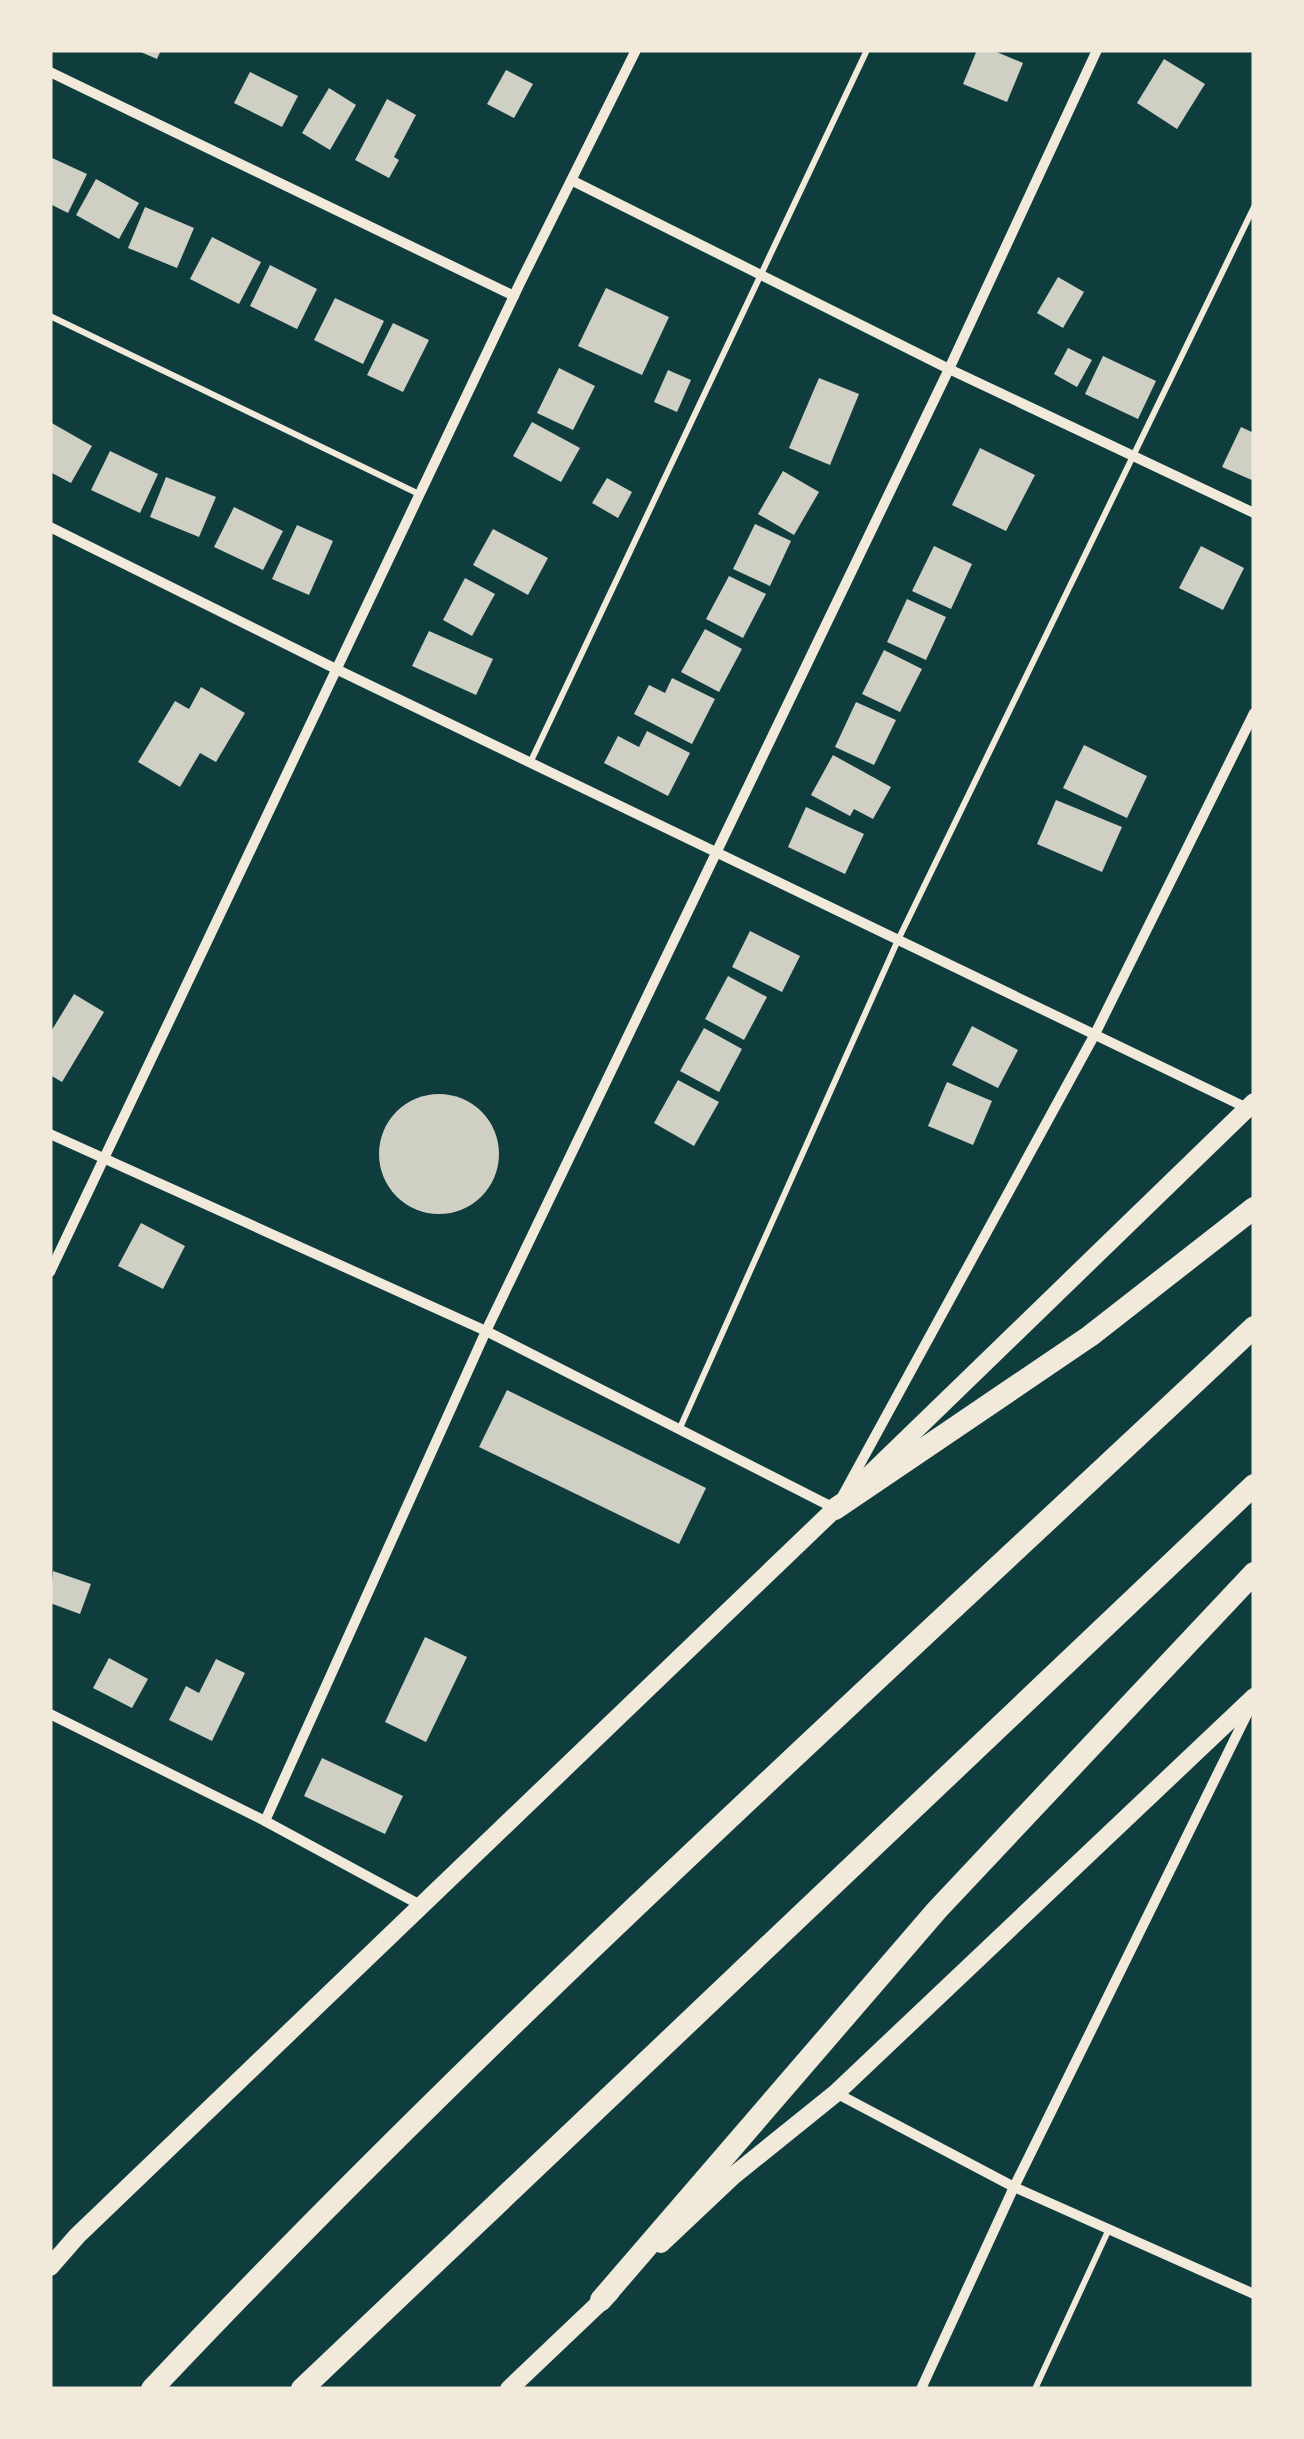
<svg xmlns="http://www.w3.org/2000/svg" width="1304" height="2439" font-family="Manrope,sans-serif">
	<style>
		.building { fill: #cfcfc3 }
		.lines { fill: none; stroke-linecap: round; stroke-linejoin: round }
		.service { stroke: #f1e9da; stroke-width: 6 }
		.minor { stroke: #f1e9da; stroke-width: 10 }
		.secondary { stroke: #f1e9da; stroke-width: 18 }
		.motorway { stroke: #f1e9da; stroke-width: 22 }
	</style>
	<rect width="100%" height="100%" fill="#0f3d3e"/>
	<g class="building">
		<path d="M 136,50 L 161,50 L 157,59 Z"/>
		<path d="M 977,50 L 992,50 L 1023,63 L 1007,102 L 963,84 Z"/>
		<path d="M 1164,59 L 1205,84 L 1177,129 L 1137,103 Z"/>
		<path d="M 506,70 L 533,84 L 514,118 L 487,104 Z"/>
		<path d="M 250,72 L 298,96 L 282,127 L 234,103 Z"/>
		<path d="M 329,88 L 356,105 L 330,150 L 302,133 Z"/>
		<path d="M 387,99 L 416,115 L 394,157 L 399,160 L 389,178 L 355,160 Z"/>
		<path d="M 50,157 L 87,174 L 68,213 L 50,204 Z"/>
		<path d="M 96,179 L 139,203 L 119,239 L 76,215 Z"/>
		<path d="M 145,207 L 194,228 L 177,268 L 128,248 Z"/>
		<path d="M 212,237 L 261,262 L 239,304 L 190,279 Z"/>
		<path d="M 270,265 L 317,289 L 297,329 L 250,306 Z"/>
		<path d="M 1058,277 L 1084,292 L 1063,328 L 1037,313 Z"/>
		<path d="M 606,288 L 669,317 L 642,375 L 578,346 Z"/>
		<path d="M 335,298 L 384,321 L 363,364 L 314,340 Z"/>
		<path d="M 393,323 L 429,340 L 403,392 L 367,375 Z"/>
		<path d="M 1068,348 L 1092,360 L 1077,387 L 1054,374 Z"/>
		<path d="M 1103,356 L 1156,381 L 1138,419 L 1085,394 Z"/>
		<path d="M 559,368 L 595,386 L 573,430 L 537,413 Z"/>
		<path d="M 668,370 L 691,380 L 677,412 L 654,402 Z"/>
		<path d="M 819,378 L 859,394 L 830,465 L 789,448 Z"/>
		<path d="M 50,422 L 92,446 L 71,483 L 50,472 Z"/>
		<path d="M 532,422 L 580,448 L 561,482 L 513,456 Z"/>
		<path d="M 1241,427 L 1254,433 L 1254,481 L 1222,467 Z"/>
		<path d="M 980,448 L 1035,475 L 1006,531 L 952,505 Z"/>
		<path d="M 110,451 L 158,474 L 140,513 L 91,490 Z"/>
		<path d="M 783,471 L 819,492 L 794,535 L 758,514 Z"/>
		<path d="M 166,477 L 216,497 L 199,537 L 150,517 Z"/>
		<path d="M 607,478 L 632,492 L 618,518 L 592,503 Z"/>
		<path d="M 234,507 L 283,531 L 263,570 L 214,547 Z"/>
		<path d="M 755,524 L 791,541 L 770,586 L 733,569 Z"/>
		<path d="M 297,525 L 333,541 L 309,595 L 272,579 Z"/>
		<path d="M 493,529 L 548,558 L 528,595 L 473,565 Z"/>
		<path d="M 934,546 L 972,564 L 951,609 L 912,591 Z"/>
		<path d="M 1201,546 L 1244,568 L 1223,610 L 1179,588 Z"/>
		<path d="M 729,576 L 766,594 L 743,638 L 706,619 Z"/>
		<path d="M 465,578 L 495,594 L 472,636 L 443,620 Z"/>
		<path d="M 907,599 L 946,617 L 926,660 L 887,642 Z"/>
		<path d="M 705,629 L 742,649 L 719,692 L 681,672 Z"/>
		<path d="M 429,631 L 493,659 L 476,695 L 412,666 Z"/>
		<path d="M 884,650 L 922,669 L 900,712 L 862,694 Z"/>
		<path d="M 672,678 L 715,699 L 692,744 L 634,714 L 649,685 L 665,693 Z"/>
		<path d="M 201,687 L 245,713 L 216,762 L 200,753 L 180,787 L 138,762 L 175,701 L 189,709 Z"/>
		<path d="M 856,702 L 896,720 L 874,765 L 835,747 Z"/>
		<path d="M 647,731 L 690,753 L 668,796 L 604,763 L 618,736 L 639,747 Z"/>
		<path d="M 1084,745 L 1147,776 L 1127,818 L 1063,788 Z"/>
		<path d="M 833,755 L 891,787 L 873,819 L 854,809 L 850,816 L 811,795 Z"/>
		<path d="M 1056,800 L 1122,827 L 1102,872 L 1037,844 Z"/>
		<path d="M 806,807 L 864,834 L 845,874 L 788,847 Z"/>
		<path d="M 750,931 L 800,956 L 782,992 L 732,967 Z"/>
		<path d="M 728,976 L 767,997 L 744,1040 L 705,1019 Z"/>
		<path d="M 74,994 L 104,1012 L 62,1082 L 50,1075 L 50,1033 Z"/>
		<path d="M 972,1026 L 1018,1050 L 998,1088 L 952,1065 Z"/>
		<path d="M 704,1028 L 742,1049 L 719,1092 L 680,1071 Z"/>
		<path d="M 678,1080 L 719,1102 L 694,1146 L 654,1123 Z"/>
		<path d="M 947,1082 L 992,1101 L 973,1145 L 928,1126 Z"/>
		<circle cx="439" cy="1154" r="60"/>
		<path d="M 141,1223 L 185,1246 L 163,1289 L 118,1266 Z"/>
		<path d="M 507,1390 L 706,1488 L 679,1544 L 479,1447 Z"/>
		<path d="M 53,1571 L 91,1584 L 80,1614 L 50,1603 Z"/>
		<path d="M 425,1637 L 467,1657 L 426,1742 L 385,1722 Z"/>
		<path d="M 109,1658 L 148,1679 L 132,1708 L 93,1688 Z"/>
		<path d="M 216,1659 L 245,1673 L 212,1741 L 169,1720 L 186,1686 L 199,1693 Z"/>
		<path d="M 322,1758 L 403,1796 L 385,1834 L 304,1796 Z"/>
	</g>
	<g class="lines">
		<g class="service">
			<path d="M 50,316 L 421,495"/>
			<path d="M 530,763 L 867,50"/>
			<path d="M 679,1430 L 898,940 L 1254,207"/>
			<path d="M 1035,2389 L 1109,2229"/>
		</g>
		<g class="minor">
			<path d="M 50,72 L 514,296"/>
			<path d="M 573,181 L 949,369 L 1254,513"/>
			<path d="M 50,527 L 338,670 L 1247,1108"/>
			<path d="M 50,1134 L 486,1331 L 834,1508"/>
			<path d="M 50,1272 L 520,283 L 636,50"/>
			<path d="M 843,1495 L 1095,1034 L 1254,713"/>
			<path d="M 50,1714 L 265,1821 L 422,1906"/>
			<path d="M 265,1821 L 486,1331 L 949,369 L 1097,50"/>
			<path d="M 836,2093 L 1014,2187 L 1254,2294"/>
			<path d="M 921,2389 L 1014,2187 L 1251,1706"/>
		</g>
		<g class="secondary">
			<path d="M 863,1481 L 1254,1102"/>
			<path d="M 661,2244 L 733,2176 L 836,2093 L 1254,1697"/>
			<path d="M 50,2267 L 77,2236 L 841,1503"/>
			<path d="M 509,2389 L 610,2293"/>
		</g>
		<g class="motorway">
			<path d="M 835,1509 L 1090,1336 L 1254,1208"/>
			<path d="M 601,2300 L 937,1910 L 1254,1573"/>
			<path d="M 152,2389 C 502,2018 883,1677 1254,1327"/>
			<path d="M 302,2389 L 1254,1485"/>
		</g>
	</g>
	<rect width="1304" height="2439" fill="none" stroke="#f1e9da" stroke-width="105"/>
</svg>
